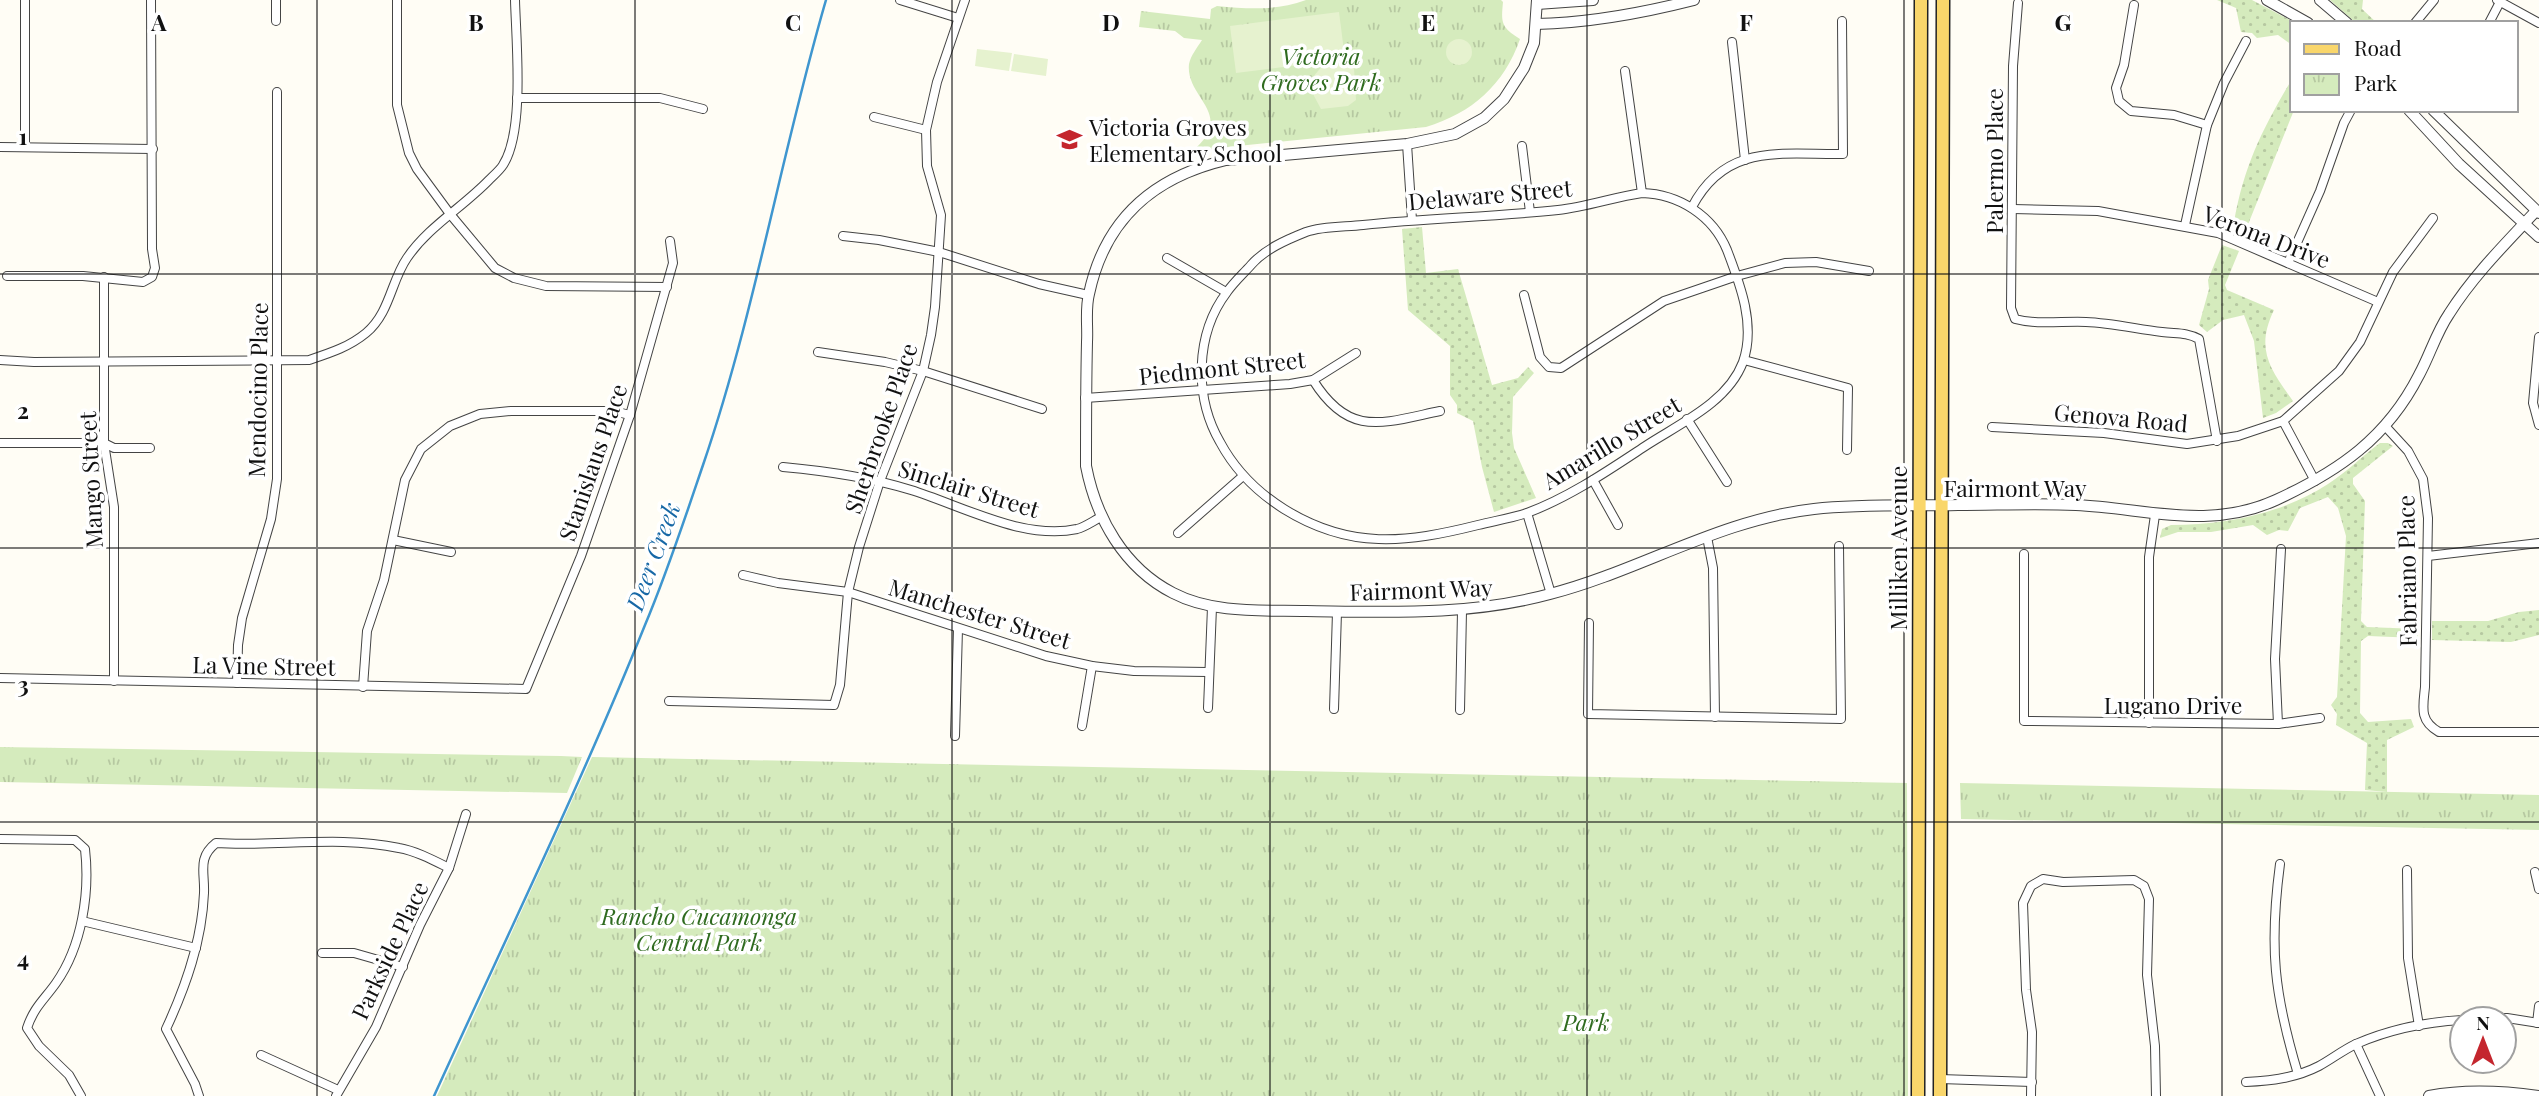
<svg xmlns="http://www.w3.org/2000/svg" width="2539" height="1096" font-family="'Playfair Display',serif">
	<style>
		.grass { fill: url(#grass-dots) }
		.park { fill: url(#park-tufts) }
		.pitch { fill: #e6f2cf }
		.lines { fill: none; stroke-linecap: round; stroke-linejoin: round }
		.stream { stroke: #3f96cf; stroke-width: 2.5 }
		.minor-casing { stroke: #444; stroke-width: 10 }
		.tertiary-casing { stroke: #444; stroke-width: 12 }
		.primary-casing { stroke: #222; stroke-width: 15 }
		.minor { stroke: #fff; stroke-width: 8 }
		.tertiary { stroke: #fff; stroke-width: 10 }
		.primary { stroke: #f9d66b; stroke-width: 12 }
		.grid { fill: none; stroke: #111; stroke-width: 2; stroke-opacity: 0.55 }
		.labels { text-anchor: middle; dominant-baseline: central; stroke-width: 7; stroke-linejoin: round; paint-order: stroke }
		.park-label { font-size: 23px; font-style: italic; fill: #2f6b1f; stroke: #fff }
		.poi-label { font-size: 23px; fill: #111; stroke: #fff; text-anchor: start }
		.street-label { font-size: 23px; fill: #111; stroke: #fff }
		.water-label { font-size: 24px; font-style: italic; fill: #1768a6; stroke: #fff }
		.grid-label { font-size: 23px; text-anchor: middle; font-weight: bold; fill: #111; stroke: #fff; stroke-width: 7; stroke-linejoin: round; paint-order: stroke }
	</style>
	<defs>
		<pattern id="grass-dots" width="8" height="8" patternUnits="userSpaceOnUse" patternTransform="scale(1.75)"><rect width="8" height="8" fill="#d5ebbd"/><path d="M2 2h.1M6 6h.1" fill="none" stroke="#b6c8a1" stroke-width="1.8" stroke-linecap="round"/></pattern>
		<pattern id="park-tufts" width="24" height="20" patternUnits="userSpaceOnUse" patternTransform="scale(1.75)"><rect width="24" height="20" fill="#d5ebbd"/><path d="M3 7l-1-3M5 7V3M7 7l1-3M15 17l-1-3M17 17v-4M19 17l1-3" fill="none" stroke="#b6c8a1"/></pattern>
	</defs>
	<rect width="100%" height="100%" fill="#fffdf5"/>
	<g class="grass">
		<path d="M 2217,0 L 2252,0 L 2292,21 L 2295,23 L 2292,23 L 2292,45 L 2278,35 L 2257,38 L 2252,33 L 2241,32 L 2236,8 Z"/>
		<path d="M 2330,0 L 2363,0 L 2362,9 L 2377,23 L 2356,23 Z"/>
		<path d="M 2292,79 L 2294,110 L 2247,227 L 2248,233 L 2246,238 L 2227,230 L 2229,224 L 2234,222 C 2244,165 2263,128 2292,79 Z"/>
		<path d="M 1422,227 L 1426,273 L 1458,269 L 1492,385 L 1518,378 L 1528,367 L 1534,373 L 1513,397 L 1512,433 L 1514,448 L 1536,498 L 1494,512 L 1482,467 L 1473,421 L 1457,413 L 1457,405 L 1450,395 L 1450,346 L 1408,310 L 1402,229 Z"/>
		<path d="M 2222,245 L 2239,251 L 2225,285 L 2227,290 L 2274,310 C 2255,349 2270,369 2293,401 L 2276,413 L 2263,418 L 2254,341 L 2244,315 L 2223,320 L 2207,332 L 2199,325 L 2209,289 L 2208,280 Z"/>
		<path d="M 2380,443 L 2388,443 L 2393,446 L 2353,478 L 2353,484 L 2365,501 L 2361,621 L 2367,627 L 2418,629 L 2418,638 L 2368,636 L 2361,641 L 2360,713 L 2368,722 L 2411,719 L 2414,727 L 2387,740 L 2387,792 L 2365,790 L 2367,743 L 2336,725 L 2337,714 L 2331,705 L 2337,697 L 2346,536 L 2338,508 L 2328,497 L 2300,508 L 2288,531 L 2279,530 L 2267,535 L 2253,525 L 2211,532 L 2178,532 L 2160,538 L 2162,529 L 2171,525 C 2226,525 2281,514 2328,484 C 2347,472 2362,456 2380,443 Z"/>
		<path d="M 2539,610 L 2539,635 L 2511,642 L 2432,640 L 2432,621 L 2488,621 L 2519,612 Z"/>
	</g>
	<g class="park">
		<path d="M 1306,0 L 1501,0 L 1503,2 C 1501,23 1501,27 1520,39 C 1504,85 1472,113 1426,127 L 1218,148 L 1187,155 C 1241,115 1185,100 1189,64 C 1191,55 1197,48 1202,40 L 1184,38 L 1175,31 L 1139,27 L 1141,11 L 1210,19 L 1211,9 L 1217,6 C 1249,9 1276,11 1306,0 Z"/>
		<path d="M 0,747 L 561,756 L 582,757 L 567,793 L 0,782 Z"/>
		<path d="M 592,757 L 1907,783 L 1908,1096 L 437,1096 Z"/>
		<path d="M 1960,783 L 2539,795 L 2539,830 L 1961,819 Z"/>
	</g>
	<g class="pitch">
		<path d="M 1339,12 L 1345,59 L 1236,73 L 1230,26 Z"/>
		<circle cx="1459" cy="52" r="13"/>
		<path d="M 977,49 L 1012,53 L 1009,71 L 975,66 Z"/>
		<path d="M 1014,54 L 1048,59 L 1046,76 L 1011,71 Z"/>
		<path d="M 1332,63 L 1354,68 L 1356,100 L 1348,106 L 1321,109 L 1314,96 L 1312,78 L 1324,64 Z"/>
	</g>
	<g class="lines">
		<path class="stream" d="M 434,1096 C 505,940 581,784 645,625 C 667,573 685,518 703,465 C 755,313 781,154 826,0"/>
		<defs>
			<g id="minor">
				<path d="M 25,0 L 25,147"/>
				<path d="M 397,0 L 397,105 L 409,153 L 417,169 L 450,214 L 495,268 L 514,278 L 546,286 L 667,287"/>
				<path d="M 900,0 L 958,18"/>
				<path d="M 2497,0 L 2539,23"/>
				<path d="M 2018,3 L 2013,66 L 2011,308 L 2015,319 C 2037,325 2062,321 2086,322 C 2111,323 2137,329 2162,332 C 2176,334 2186,332 2199,339 L 2217,441"/>
				<path d="M 2134,5 L 2124,65 L 2116,88 L 2119,101 L 2131,111 L 2174,115 L 2207,125"/>
				<path d="M 276,21 L 276,0"/>
				<path d="M 2415,23 L 2434,0"/>
				<path d="M 2489,23 L 2500,2"/>
				<path d="M 1732,42 L 1745,160"/>
				<path d="M 1625,71 L 1642,193"/>
				<path d="M 517,98 L 660,98 L 703,109"/>
				<path d="M 874,117 L 926,130"/>
				<path d="M 1407,144 L 1412,220"/>
				<path d="M 1522,146 L 1530,212"/>
				<path d="M 0,147 L 153,149"/>
				<path d="M 1642,193 C 1679,194 1713,216 1727,250 C 1740,284 1756,325 1743,362 C 1728,402 1681,423 1647,445 C 1609,470 1570,497 1527,513 C 1512,518 1494,521 1478,525 C 1406,543 1350,550 1284,509 C 1257,492 1235,470 1220,442 C 1194,397 1195,334 1227,292 C 1234,282 1243,274 1251,265 C 1265,249 1286,240 1306,232 C 1323,226 1345,227 1363,225 C 1428,218 1493,217 1558,210 C 1587,207 1614,197 1642,193 Z"/>
				<path d="M 1692,207 C 1726,142 1782,155 1843,154 L 1842,21"/>
				<path d="M 2013,209 L 2098,211 L 2218,233 L 2378,302"/>
				<path d="M 2185,225 L 2207,125 L 2224,83 L 2246,41"/>
				<path d="M 843,236 L 879,240 L 939,252 L 1039,284 L 1088,295"/>
				<path d="M 1167,258 L 1226,292"/>
				<path d="M 2288,263 L 2320,191 L 2344,123 L 2351,110"/>
				<path d="M 7,276 L 83,276 L 143,282 L 152,277 L 155,268 L 152,249 L 151,0"/>
				<path d="M 104,277 L 104,443 L 114,507 L 114,681"/>
				<path d="M 1524,295 L 1540,357 L 1549,367 L 1561,368 L 1664,301 L 1737,276 L 1785,263 L 1816,262 L 1869,271"/>
				<path d="M 2539,337 L 2533,403 L 2539,425"/>
				<path d="M 818,352 L 885,362 L 923,371 L 1042,409"/>
				<path d="M 0,360 L 34,362 L 309,360 C 330,353 349,347 366,333 C 390,313 391,281 407,258 C 428,227 463,207 489,180 C 493,176 500,170 503,165 C 525,131 516,41 515,0"/>
				<path d="M 1744,360 L 1848,388 L 1847,450"/>
				<path d="M 1313,380 C 1349,438 1382,423 1440,411"/>
				<path d="M 1085,398 L 1290,384 L 1313,380 L 1356,353"/>
				<path d="M 1687,419 L 1727,482"/>
				<path d="M 2283,421 L 2315,481"/>
				<path d="M 2385,426 L 2408,451 L 2423,479 L 2428,518 L 2425,687 C 2423,707 2419,721 2439,732 L 2539,732"/>
				<path d="M 1992,427 L 2104,433 L 2187,444 L 2238,436 L 2283,421 L 2339,371 L 2360,342 L 2393,272 L 2433,218"/>
				<path d="M 0,443 L 104,443 L 114,448 L 150,448"/>
				<path d="M 783,467 C 827,471 869,477 911,490 C 960,505 1024,541 1077,529 C 1085,527 1093,521 1101,517"/>
				<path d="M 1593,480 L 1618,525"/>
				<path d="M 1527,513 L 1551,594"/>
				<path d="M 1178,533 L 1243,476"/>
				<path d="M 1707,537 L 1713,568 L 1715,717"/>
				<path d="M 393,540 L 451,552"/>
				<path d="M 2024,554 L 2024,721 L 2278,724 L 2320,718"/>
				<path d="M 2428,556 L 2539,543"/>
				<path d="M 743,575 L 778,583 L 848,592 L 1046,656 L 1092,666 L 1134,671 L 1208,672"/>
				<path d="M 1589,623 L 1588,714 L 1841,719 L 1839,546"/>
				<path d="M 0,678 L 526,689 L 581,556 L 630,415 L 673,263 L 670,241"/>
				<path d="M 237,683 L 238,645 L 242,618 L 271,519 L 277,479 L 277,92"/>
				<path d="M 363,687 L 367,631 L 384,580 L 405,480 L 421,449 L 450,426 L 480,414 L 511,411 L 613,411 L 630,415"/>
				<path d="M 669,701 L 834,705 L 840,685 L 848,592 L 859,547 L 880,481 L 923,371 L 931,335 L 935,307 L 941,215 L 927,166 L 926,130 L 937,82 L 965,0"/>
				<path d="M 1208,708 L 1212,607"/>
				<path d="M 1334,709 L 1337,612"/>
				<path d="M 1460,710 L 1462,611"/>
				<path d="M 2149,723 L 2149,557 L 2155,515"/>
				<path d="M 2278,724 L 2275,659 L 2281,549"/>
				<path d="M 1082,726 L 1092,666"/>
				<path d="M 955,736 L 958,629"/>
				<path d="M 0,839 L 75,840 L 85,849 C 90,893 82,946 56,983 C 44,1000 34,1007 27,1028 L 39,1046 L 69,1075 L 81,1096"/>
				<path d="M 2280,864 C 2269,947 2274,994 2298,1074"/>
				<path d="M 2407,870 L 2408,958 L 2419,1026"/>
				<path d="M 2535,872 L 2539,889"/>
				<path d="M 82,921 L 196,948"/>
				<path d="M 322,953 L 354,953 L 403,967"/>
				<path d="M 2473,1019 L 2507,1018 L 2539,1023"/>
				<path d="M 2537,1023 L 2539,1006"/>
				<path d="M 2356,1044 L 2380,1096"/>
				<path d="M 261,1055 L 338,1090"/>
				<path d="M 1940,1079 L 2032,1082"/>
				<path d="M 2246,1082 C 2271,1081 2296,1078 2319,1066 C 2332,1059 2343,1050 2356,1044 C 2388,1030 2427,1022 2462,1020"/>
				<path d="M 199,1096 L 195,1084 L 166,1029 C 186,986 202,941 204,893 C 205,872 197,858 216,843 C 276,847 339,835 399,848 C 416,851 433,860 449,868"/>
				<path d="M 336,1096 L 376,1027 L 420,925 L 449,868 L 466,814"/>
				<path d="M 2031,1096 L 2032,1032 L 2026,990 L 2023,903 L 2031,886 L 2043,879 L 2063,882 L 2134,880 L 2144,886 L 2149,899 L 2147,975 L 2155,1046 L 2156,1096"/>
			</g>
			<g id="tertiary">
				<path d="M 1537,0 L 1534,43 L 1524,68 L 1504,99 L 1484,118 L 1455,134 L 1407,144 L 1226,160 C 1154,177 1105,218 1089,294 C 1085,309 1088,327 1087,342 C 1086,383 1086,424 1086,466 C 1096,518 1124,568 1173,593 C 1213,614 1263,610 1306,611 C 1389,612 1469,616 1550,594 C 1639,571 1721,519 1814,509 C 1862,504 1910,506 1958,505 C 1997,505 2037,503 2076,505 C 2145,508 2208,531 2276,500 C 2339,471 2387,438 2419,375 C 2430,355 2436,333 2449,314 C 2473,276 2505,244 2536,211"/>
				<path d="M 2267,0 L 2308,23"/>
				<path d="M 2320,0 L 2347,23"/>
				<path d="M 1537,4 L 1593,0"/>
				<path d="M 1536,24 C 1590,23 1643,13 1694,0"/>
				<path d="M 2409,110 L 2459,164 L 2539,237"/>
				<path d="M 2433,110 L 2539,213"/>
				<path d="M 2429,1096 C 2465,1089 2503,1091 2539,1096"/>
			</g>
			<g id="primary">
				<path d="M 1918,1096 L 1921,0"/>
				<path d="M 1940,1096 L 1943,0"/>
			</g>
		</defs>
		<use href="#minor" class="minor-casing"/>
		<use href="#tertiary" class="tertiary-casing"/>
		<use href="#primary" class="primary-casing"/>
		<use href="#minor" class="minor"/>
		<use href="#tertiary" class="tertiary"/>
		<use href="#primary" class="primary"/>
	</g>
	<path class="grid" d="M 317,0 L 317,1096M 635,0 L 635,1096M 952,0 L 952,1096M 1270,0 L 1270,1096M 1587,0 L 1587,1096M 1904,0 L 1904,1096M 2222,0 L 2222,1096M 0,274 L 2539,274M 0,548 L 2539,548M 0,822 L 2539,822"/>
	<defs>
		<symbol id="school-bare" viewBox="-9 -9 18 18"><path d="M0-5L7-2L0 1L-7-2ZM-4 1L0 2.5L4 1V4Q0 6-4 4Z" fill="#c4262e" stroke="#fff" stroke-width="2.5" paint-order="stroke"/></symbol>
	</defs>
	<g fill-rule="evenodd">
		<use href="#school-bare" x="1052" y="122" width="35" height="35"/>
	</g>
	<g class="labels">
		<g class="park-label">
			<text x="1321" y="55">Victoria<tspan x="1321" dy="26">Groves Park</tspan></text>
			<text x="699" y="915">Rancho Cucamonga<tspan x="699" dy="26">Central Park</tspan></text>
			<text x="1586" y="1021">Park</text>
		</g>
		<g class="poi-label">
			<text x="1089" y="126">Victoria Groves<tspan x="1089" dy="26">Elementary School</tspan></text>
		</g>
		<g class="street-label">
			<text transform="translate(1993 161) rotate(-90)">Palermo Place</text>
			<text transform="translate(1490 194) rotate(-5)">Delaware Street</text>
			<text transform="translate(2267 236) rotate(21)">Verona Drive</text>
			<text transform="translate(1222 367) rotate(-6)">Piedmont Street</text>
			<text transform="translate(257 390) rotate(-89)">Mendocino Place</text>
			<text transform="translate(2121 417) rotate(5)">Genova Road</text>
			<text transform="translate(880 428) rotate(-71)">Sherbrooke Place</text>
			<text transform="translate(1611 442) rotate(-31)">Amarillo Street</text>
			<text transform="translate(592 462) rotate(-71)">Stanislaus Place</text>
			<text transform="translate(90 480) rotate(-93)">Mango Street</text>
			<text x="2015" y="487">Fairmont Way</text>
			<text transform="translate(969 488) rotate(17)">Sinclair Street</text>
			<text transform="translate(1897 548) rotate(-90)">Milliken Avenue</text>
			<text transform="translate(2406 571) rotate(-91)">Fabriano Place</text>
			<text transform="translate(1421 589) rotate(-2)">Fairmont Way</text>
			<text transform="translate(980 613) rotate(17)">Manchester Street</text>
			<text transform="translate(264 665) rotate(1)">La Vine Street</text>
			<text x="2173" y="704">Lugano Drive</text>
			<text transform="translate(389 950) rotate(-65)">Parkside Place</text>
		</g>
		<g class="water-label">
			<text transform="translate(652 556) rotate(-70)">Deer Creek</text>
		</g>
	</g>
	<g class="grid-label">
		<text x="159" y="31">A</text>
		<text x="476" y="31">B</text>
		<text x="793" y="31">C</text>
		<text x="1111" y="31">D</text>
		<text x="1428" y="31">E</text>
		<text x="1746" y="31">F</text>
		<text x="2063" y="31">G</text>
		<text x="23" y="145">1</text>
		<text x="23" y="419">2</text>
		<text x="23" y="693">3</text>
		<text x="23" y="967">4</text>
	</g>
	<rect x="2290" y="21" width="228" height="91" fill="#ffffff" stroke="#a0a0a0" stroke-width="2"/>
	<rect x="2304" y="44" width="35" height="10" fill="#f9d66b" stroke="#a0a0a0" stroke-width="2"/>
	<text x="2354" y="56" font-size="21" fill="#111111">Road</text>
	<rect x="2304" y="74" width="35" height="21" fill="url(#park-tufts)" stroke="#a0a0a0" stroke-width="2"/>
	<text x="2354" y="91" font-size="21" fill="#111111">Park</text>
	<g transform="translate(2483 1040)"><circle r="33" fill="#ffffff" stroke="#a0a0a0" stroke-width="2"/>
	<path d="M0-5L12 26L0 18L-12 26Z" fill="#c4262e"/>
	<text y="-10" font-size="19" font-weight="bold" text-anchor="middle" fill="#111111">N</text>
	</g>
</svg>
